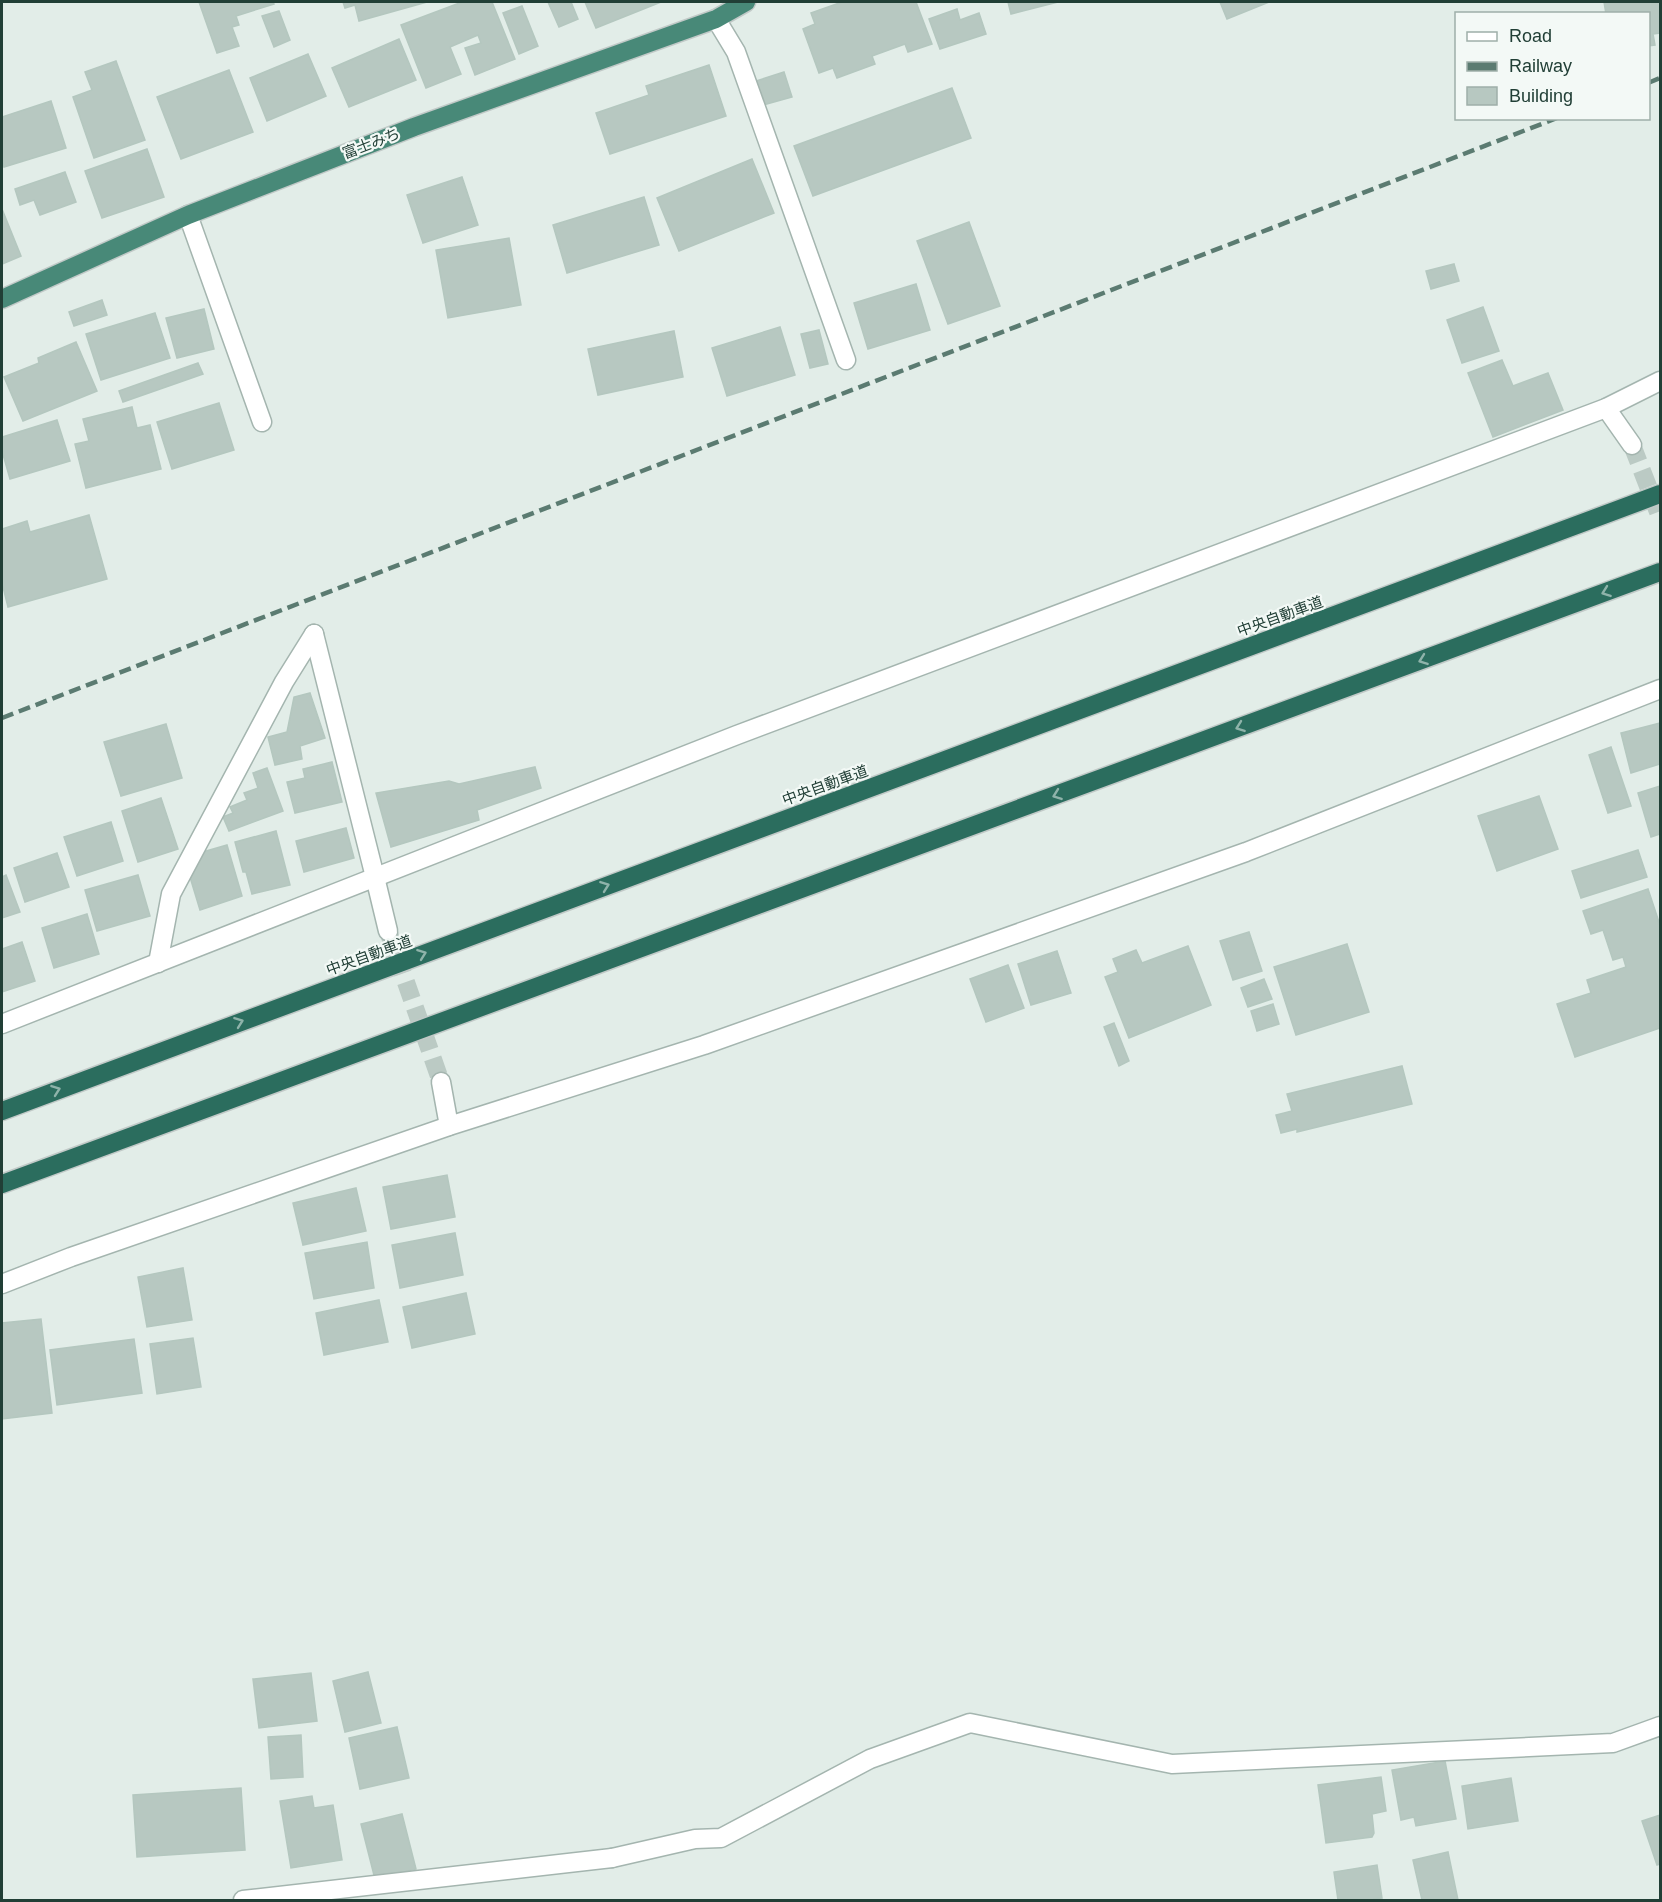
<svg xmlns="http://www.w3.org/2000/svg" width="1662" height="1902" font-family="Helvetica,'Noto Sans JP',sans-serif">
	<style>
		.building { fill: #b7c8c1; stroke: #b4c7bf; stroke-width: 1.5 }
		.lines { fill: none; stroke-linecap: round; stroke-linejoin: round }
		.minor-tunnel { stroke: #bbcac4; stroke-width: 18; stroke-dasharray: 18 9; stroke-linecap: butt }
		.service-casing { stroke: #a4b5af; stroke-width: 21 }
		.minor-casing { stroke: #a4b5af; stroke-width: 21 }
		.trunk-casing { stroke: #c1c9c7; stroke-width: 21 }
		.motorway-casing { stroke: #c1c9c7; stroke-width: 21 }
		.service { stroke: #fff; stroke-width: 18 }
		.minor { stroke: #fff; stroke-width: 18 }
		.trunk { stroke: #488978; stroke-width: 18 }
		.motorway { stroke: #2b6d5e; stroke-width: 18 }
		.rail { stroke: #5b7b71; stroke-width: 4.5; stroke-dasharray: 12 6; stroke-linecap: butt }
		.oneway { stroke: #8fb3aa }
		.labels { text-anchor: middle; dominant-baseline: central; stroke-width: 4.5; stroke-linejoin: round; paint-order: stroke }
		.street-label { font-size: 15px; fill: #213f36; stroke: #f3f9f6 }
	</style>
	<rect width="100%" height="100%" fill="#e2ede8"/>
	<g class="building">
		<path d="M 199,2 L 273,2 L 274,4 L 236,16 L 239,25 L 232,27 L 239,46 L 217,53 Z"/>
		<path d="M 343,2 L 427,2 L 359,21 L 355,5 L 345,8 Z"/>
		<path d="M 462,2 L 492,2 L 515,59 L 475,75 L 465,48 L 481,43 L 478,35 L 450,47 L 461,74 L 426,88 L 401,25 Z"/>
		<path d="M 548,2 L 571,2 L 578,19 L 559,27 Z"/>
		<path d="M 585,2 L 661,2 L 596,28 Z"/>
		<path d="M 842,2 L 916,2 L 932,44 L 908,52 L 905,44 L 872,56 L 875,64 L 837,78 L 833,68 L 819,73 L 803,29 L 815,24 L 811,13 Z"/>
		<path d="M 1008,2 L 1058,2 L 1011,14 Z"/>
		<path d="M 1220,2 L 1269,2 L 1227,19 Z"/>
		<path d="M 1604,2 L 1660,2 L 1660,33 L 1653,34 L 1655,45 L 1648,46 L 1648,14 L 1606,14 Z"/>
		<path d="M 522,6 L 538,46 L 519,54 L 503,13 Z"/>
		<path d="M 957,9 L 960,20 L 979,13 L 986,34 L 940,49 L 929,19 Z"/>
		<path d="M 279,11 L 290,40 L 274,47 L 262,16 Z"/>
		<path d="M 399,39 L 416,80 L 349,107 L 332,68 Z"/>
		<path d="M 308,54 L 326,96 L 267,121 L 250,78 Z"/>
		<path d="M 116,61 L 145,140 L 94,158 L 73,97 L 92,90 L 85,72 Z"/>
		<path d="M 709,65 L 726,116 L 610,154 L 596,113 L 649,95 L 646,86 Z"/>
		<path d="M 229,70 L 253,132 L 181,159 L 157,97 Z"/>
		<path d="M 784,72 L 792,97 L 763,105 L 756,81 Z"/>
		<path d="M 952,88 L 971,138 L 813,196 L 794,146 Z"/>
		<path d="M 51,101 L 66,148 L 4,167 L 2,160 L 2,117 Z"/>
		<path d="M 147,149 L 164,197 L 102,218 L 85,171 Z"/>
		<path d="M 752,159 L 774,213 L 679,251 L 657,198 Z"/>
		<path d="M 65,172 L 76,202 L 40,215 L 34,200 L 20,205 L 15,189 Z"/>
		<path d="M 462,177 L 478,225 L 423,243 L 407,195 Z"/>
		<path d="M 644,197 L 659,245 L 567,273 L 553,225 Z"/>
		<path d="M 2,209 L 21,256 L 2,264 Z"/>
		<path d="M 969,222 L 1000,306 L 948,324 L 917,241 Z"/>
		<path d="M 509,238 L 521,305 L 448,318 L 436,250 Z"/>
		<path d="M 1454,264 L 1459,281 L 1431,289 L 1426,271 Z"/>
		<path d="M 916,284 L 930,330 L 868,349 L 854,303 Z"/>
		<path d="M 102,300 L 107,315 L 74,326 L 69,312 Z"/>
		<path d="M 1483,307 L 1499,351 L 1462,363 L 1447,320 Z"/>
		<path d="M 204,309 L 214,349 L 177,358 L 166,318 Z"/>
		<path d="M 155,313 L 170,358 L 101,380 L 86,334 Z"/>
		<path d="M 780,327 L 795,375 L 727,396 L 712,348 Z"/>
		<path d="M 819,330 L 828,364 L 810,368 L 801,334 Z"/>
		<path d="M 674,331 L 683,377 L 598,395 L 588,349 Z"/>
		<path d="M 76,342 L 97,391 L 23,421 L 4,377 L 39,363 L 38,358 Z"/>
		<path d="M 1502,360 L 1513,386 L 1548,373 L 1563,410 L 1493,437 L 1468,373 Z"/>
		<path d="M 198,363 L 203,374 L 123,402 L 119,391 Z"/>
		<path d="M 219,403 L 234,450 L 172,469 L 157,422 Z"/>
		<path d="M 132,407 L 137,428 L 150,425 L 161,469 L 86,488 L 75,444 L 89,441 L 83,419 Z"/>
		<path d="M 57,420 L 70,461 L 10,479 L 2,451 L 2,437 Z"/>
		<path d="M 89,515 L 107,579 L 8,607 L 2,583 L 2,529 L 27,521 L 30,532 Z"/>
		<path d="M 310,693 L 325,738 L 300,746 L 302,759 L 275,765 L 268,737 L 287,732 L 294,697 Z"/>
		<path d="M 1660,723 L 1660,764 L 1631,773 L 1621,733 Z"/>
		<path d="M 166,724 L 182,778 L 121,796 L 104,742 Z"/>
		<path d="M 1611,747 L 1631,806 L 1608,813 L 1589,755 Z"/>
		<path d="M 332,762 L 342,802 L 295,813 L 287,782 L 305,778 L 303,769 Z"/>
		<path d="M 535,767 L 541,788 L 477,810 L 479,820 L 391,847 L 376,793 L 449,781 L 459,784 Z"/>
		<path d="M 267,768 L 283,811 L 229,831 L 223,817 L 233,813 L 230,807 L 247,800 L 244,793 L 258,788 L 253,773 Z"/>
		<path d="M 1660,786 L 1660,834 L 1651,837 L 1638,793 Z"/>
		<path d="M 1539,796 L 1558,849 L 1497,871 L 1478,816 Z"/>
		<path d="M 161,798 L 178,849 L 138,862 L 122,811 Z"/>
		<path d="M 111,822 L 123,861 L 77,876 L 64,837 Z"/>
		<path d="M 346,828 L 354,858 L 304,872 L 296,841 Z"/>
		<path d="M 276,831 L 290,885 L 252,894 L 246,872 L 243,872 L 235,842 Z"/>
		<path d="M 227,845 L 242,896 L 200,910 L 190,877 L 203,852 Z"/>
		<path d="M 1638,850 L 1647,877 L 1581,898 L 1572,871 Z"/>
		<path d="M 57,853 L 69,887 L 25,902 L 14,868 Z"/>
		<path d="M 6,875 L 20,912 L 2,918 L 2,877 Z"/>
		<path d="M 138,875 L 150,916 L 97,931 L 85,890 Z"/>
		<path d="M 1648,889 L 1660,925 L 1660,1028 L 1575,1057 L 1557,1004 L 1591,993 L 1587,980 L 1626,967 L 1623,957 L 1613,960 L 1603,930 L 1591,934 L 1583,911 Z"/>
		<path d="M 87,914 L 99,954 L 54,968 L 42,928 Z"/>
		<path d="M 1249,932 L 1262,971 L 1233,980 L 1220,941 Z"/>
		<path d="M 22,942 L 35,981 L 2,992 L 2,949 Z"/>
		<path d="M 1347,944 L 1369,1012 L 1296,1035 L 1274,967 Z"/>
		<path d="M 1188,946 L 1211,1005 L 1129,1038 L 1105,977 L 1118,972 L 1113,959 L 1136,950 L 1142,963 Z"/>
		<path d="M 1057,951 L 1071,993 L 1031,1005 L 1018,964 Z"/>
		<path d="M 1008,965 L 1024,1008 L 986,1022 L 970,979 Z"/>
		<path d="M 1264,979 L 1272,999 L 1248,1007 L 1241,988 Z"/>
		<path d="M 1273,1004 L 1279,1024 L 1257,1031 L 1251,1011 Z"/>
		<path d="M 1114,1023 L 1129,1061 L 1119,1066 L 1104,1027 Z"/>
		<path d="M 1402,1066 L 1412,1104 L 1297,1132 L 1297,1129 L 1281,1133 L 1276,1115 L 1292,1111 L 1287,1094 Z"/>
		<path d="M 447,1175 L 455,1217 L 391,1229 L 383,1187 Z"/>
		<path d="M 356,1188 L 366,1231 L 303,1245 L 293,1203 Z"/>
		<path d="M 455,1233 L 463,1275 L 400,1288 L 392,1245 Z"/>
		<path d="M 367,1242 L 374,1288 L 314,1299 L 305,1253 Z"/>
		<path d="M 183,1268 L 192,1320 L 147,1327 L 138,1277 Z"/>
		<path d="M 466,1293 L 475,1334 L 412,1348 L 403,1307 Z"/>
		<path d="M 379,1300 L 388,1342 L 324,1355 L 316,1313 Z"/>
		<path d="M 41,1319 L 52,1413 L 2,1419 L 2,1323 Z"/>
		<path d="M 193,1338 L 201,1387 L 157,1394 L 150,1344 Z"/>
		<path d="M 134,1339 L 142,1393 L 57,1405 L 50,1350 Z"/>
		<path d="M 368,1672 L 381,1723 L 345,1732 L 333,1681 Z"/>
		<path d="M 311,1673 L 317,1721 L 259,1728 L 253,1679 Z"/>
		<path d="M 397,1727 L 409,1778 L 360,1789 L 349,1738 Z"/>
		<path d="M 301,1735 L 303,1777 L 271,1779 L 268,1737 Z"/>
		<path d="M 1445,1761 L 1456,1819 L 1416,1826 L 1414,1817 L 1401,1820 L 1392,1770 Z"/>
		<path d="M 1381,1777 L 1386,1811 L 1372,1814 L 1374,1833 L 1372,1837 L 1326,1843 L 1318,1785 Z"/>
		<path d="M 1511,1778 L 1518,1821 L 1468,1829 L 1462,1786 Z"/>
		<path d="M 241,1788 L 245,1850 L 137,1857 L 133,1795 Z"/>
		<path d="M 312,1796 L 314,1808 L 333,1805 L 342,1860 L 291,1868 L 280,1801 Z"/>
		<path d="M 402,1814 L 416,1869 L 375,1879 L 361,1824 Z"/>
		<path d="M 1660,1815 L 1660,1864 L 1657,1865 L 1642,1821 Z"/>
		<path d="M 1448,1852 L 1458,1900 L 1422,1900 L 1413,1860 Z"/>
		<path d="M 1377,1865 L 1382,1898 L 1374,1899 L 1374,1900 L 1338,1900 L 1334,1872 Z"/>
	</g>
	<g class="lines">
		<g class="minor-tunnel">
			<path d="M 1632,445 L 1660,517"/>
			<path d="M 388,931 L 441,1082"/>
		</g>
		<defs>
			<g id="service">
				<path d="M 716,19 L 736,52 L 846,360"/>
				<path d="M 188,215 L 262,422"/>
				<path d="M 314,634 L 375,877"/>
				<path d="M 158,963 L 171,894 L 284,682 L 314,634"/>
				<path d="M 612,1858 L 695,1839 L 721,1838 L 870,1759 L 970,1723 L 1172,1764 L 1613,1743 L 1660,1726"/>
			</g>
			<g id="minor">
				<path d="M 1606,408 L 1632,445"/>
				<path d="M 375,877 L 388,931"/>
				<path d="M 2,1024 L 737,735 L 1606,408 L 1660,381"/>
				<path d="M 441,1082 L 449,1126"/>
				<path d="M 2,1284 L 71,1257 L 449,1126 L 704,1045 L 1246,852 L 1660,689"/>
				<path d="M 243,1900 L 612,1858"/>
			</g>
			<path id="trunk" d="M 2,299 L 188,215 L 414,127 L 716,19 L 746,2"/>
			<g id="motorway">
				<path d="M 2,1111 L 1660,494"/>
				<path d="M 2,1184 L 1660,572"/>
			</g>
		</defs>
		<use href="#service" class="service-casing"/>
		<use href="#minor" class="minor-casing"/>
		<use href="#trunk" class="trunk-casing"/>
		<use href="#motorway" class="motorway-casing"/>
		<use href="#service" class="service"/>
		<use href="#minor" class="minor"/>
		<use href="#trunk" class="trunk"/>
		<use href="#motorway" class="motorway"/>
		<g class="rail">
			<path d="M 1648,83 L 1660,78"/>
			<path d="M 2,718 L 1557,118"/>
		</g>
	</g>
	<defs><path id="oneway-chevron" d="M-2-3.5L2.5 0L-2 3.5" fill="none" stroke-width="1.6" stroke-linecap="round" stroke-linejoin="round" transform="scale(1.5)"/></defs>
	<g class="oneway">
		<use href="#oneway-chevron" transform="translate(1606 592) rotate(160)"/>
		<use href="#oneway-chevron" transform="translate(1423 660) rotate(160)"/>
		<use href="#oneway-chevron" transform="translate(1240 727) rotate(160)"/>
		<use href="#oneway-chevron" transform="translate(1057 795) rotate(160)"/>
		<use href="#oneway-chevron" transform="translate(605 886) rotate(-20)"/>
		<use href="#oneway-chevron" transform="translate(422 954) rotate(-20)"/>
		<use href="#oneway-chevron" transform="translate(239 1022) rotate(-20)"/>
		<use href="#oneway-chevron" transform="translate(56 1090) rotate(-20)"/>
	</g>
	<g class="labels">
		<g class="street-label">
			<text transform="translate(371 143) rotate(-21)">富士みち</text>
			<text transform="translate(1280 616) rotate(-20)">中央自動車道</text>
			<text transform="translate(825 785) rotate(-20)">中央自動車道</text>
			<text transform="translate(369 955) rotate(-20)">中央自動車道</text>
		</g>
	</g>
	<rect width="1662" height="1902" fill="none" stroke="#213f36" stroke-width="6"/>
	<rect x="1455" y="12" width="195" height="108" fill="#f3f9f6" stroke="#9fafa9" stroke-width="1.5"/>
	<rect x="1467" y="32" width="30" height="9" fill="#ffffff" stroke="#9fafa9" stroke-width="1.5"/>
	<text x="1509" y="42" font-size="18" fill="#213f36">Road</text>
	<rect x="1467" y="62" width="30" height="9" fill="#5b7b71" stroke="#9fafa9" stroke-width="1.5"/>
	<text x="1509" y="72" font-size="18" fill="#213f36">Railway</text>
	<rect x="1467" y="87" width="30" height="18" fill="#b7c8c1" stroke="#9fafa9" stroke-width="1.5"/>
	<text x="1509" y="102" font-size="18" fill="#213f36">Building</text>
</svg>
